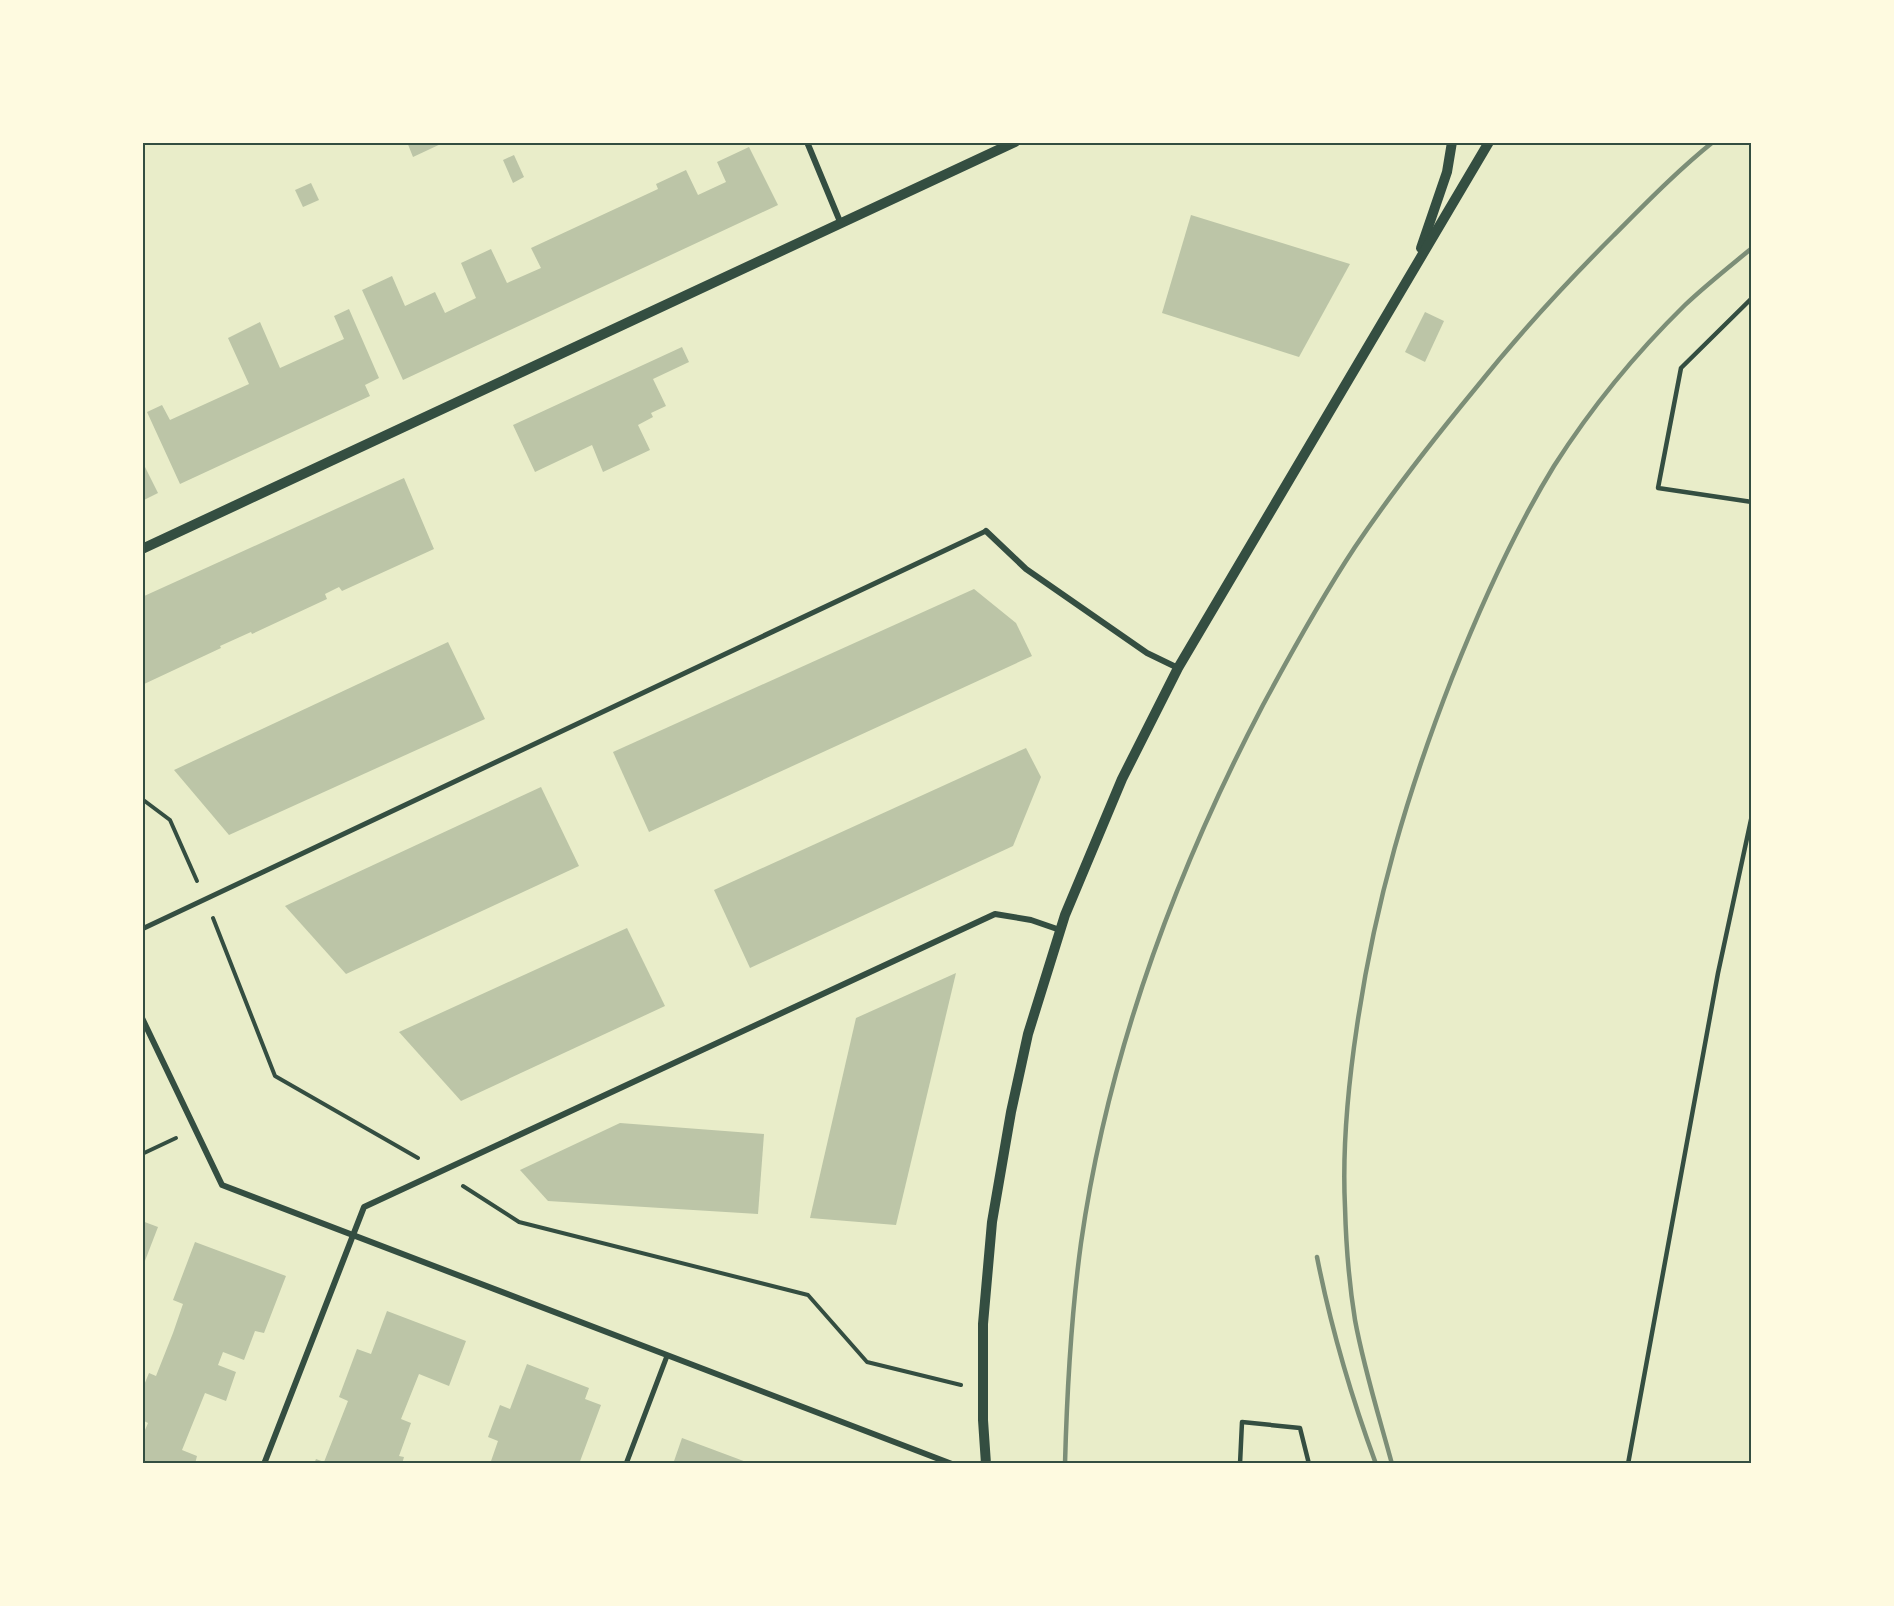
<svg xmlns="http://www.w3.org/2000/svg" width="1894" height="1606" font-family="Figtree,sans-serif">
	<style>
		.building { fill: #bcc5a7 }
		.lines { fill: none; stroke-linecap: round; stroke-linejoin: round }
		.path { stroke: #344e41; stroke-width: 4 }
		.service { stroke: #344e41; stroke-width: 4.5 }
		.pedestrian { stroke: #344e41; stroke-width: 5 }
		.minor { stroke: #344e41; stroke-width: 6 }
		.tertiary { stroke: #344e41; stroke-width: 10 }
		.rail { stroke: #7c8e77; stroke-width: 4.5 }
		.neatline { fill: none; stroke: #344e41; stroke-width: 2 }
	</style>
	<rect width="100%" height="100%" fill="#e9edc9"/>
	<g class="building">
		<path d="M 407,142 L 445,142 L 413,157 Z"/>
		<path d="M 749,147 L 778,205 L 403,380 L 362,290 L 392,276 L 405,306 L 435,292 L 445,313 L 476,298 L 461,263 L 491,249 L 507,283 L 541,268 L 531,248 L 658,189 L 656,184 L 686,170 L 698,195 L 726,182 L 717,162 Z"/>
		<path d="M 514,155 L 524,177 L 513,183 L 503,160 Z"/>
		<path d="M 311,183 L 319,200 L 303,207 L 295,190 Z"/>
		<path d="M 1191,215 L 1350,264 L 1299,357 L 1162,313 Z"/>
		<path d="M 349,309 L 379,378 L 365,385 L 370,396 L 180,484 L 147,412 L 162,405 L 170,420 L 249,384 L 228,338 L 260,322 L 280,368 L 344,339 L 334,316 Z"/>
		<path d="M 1425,312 L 1444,321 L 1425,362 L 1405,352 Z"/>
		<path d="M 682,347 L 689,362 L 653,379 L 666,406 L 651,413 L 653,417 L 638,425 L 650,450 L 603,472 L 592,445 L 535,472 L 513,425 Z"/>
		<path d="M 142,461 L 158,493 L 142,501 Z"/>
		<path d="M 404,478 L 434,549 L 342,591 L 339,587 L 325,594 L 327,599 L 252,634 L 251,632 L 220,646 L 221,648 L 142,685 L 142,597 Z"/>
		<path d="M 974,589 L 1016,623 L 1032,656 L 649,832 L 613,752 Z"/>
		<path d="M 448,642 L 485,719 L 229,835 L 174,770 Z"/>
		<path d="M 1026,748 L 1041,777 L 1013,846 L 750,968 L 714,890 Z"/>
		<path d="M 541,787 L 579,866 L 346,974 L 285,906 Z"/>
		<path d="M 627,928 L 665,1006 L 461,1101 L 399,1032 Z"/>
		<path d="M 956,973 L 896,1225 L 810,1218 L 856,1018 Z"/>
		<path d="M 620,1123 L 764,1134 L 758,1214 L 548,1201 L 520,1170 Z"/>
		<path d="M 142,1221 L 158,1227 L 143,1266 L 142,1266 Z"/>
		<path d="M 195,1242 L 286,1276 L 264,1333 L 255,1331 L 244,1360 L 223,1352 L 218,1365 L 236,1372 L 226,1401 L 205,1393 L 182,1450 L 197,1456 L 195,1464 L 142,1464 L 142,1437 L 148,1423 L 142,1420 L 142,1390 L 149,1373 L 156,1376 L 173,1333 L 183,1304 L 173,1300 Z"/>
		<path d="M 387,1311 L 466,1341 L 449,1386 L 419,1374 L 401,1419 L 411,1423 L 399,1456 L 404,1457 L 402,1464 L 314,1464 L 316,1459 L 324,1462 L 348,1401 L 339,1397 L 357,1349 L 371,1354 Z"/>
		<path d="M 527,1364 L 589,1388 L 585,1399 L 601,1405 L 579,1464 L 490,1464 L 498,1441 L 488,1437 L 500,1405 L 510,1409 Z"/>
		<path d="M 682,1438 L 749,1463 L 749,1464 L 673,1464 Z"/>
	</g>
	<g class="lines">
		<g class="path">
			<path d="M 142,799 L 170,820 L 197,881"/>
			<path d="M 213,918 L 275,1076 L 418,1158"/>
			<path d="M 142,1154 L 176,1138"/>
			<path d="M 463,1186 L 519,1222 L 808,1295 L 867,1362 L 961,1385"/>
		</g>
		<g class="service">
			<path d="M 1752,298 L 1681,368 L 1658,488 L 1752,502"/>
			<path d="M 1240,1464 L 1242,1422 L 1300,1428 L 1309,1464"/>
			<path d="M 1628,1464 L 1718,973 L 1752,815"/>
		</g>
		<g class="pedestrian">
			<path d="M 142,929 L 986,531"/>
			<path d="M 626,1464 L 667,1356"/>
		</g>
		<g class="minor">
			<path d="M 807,142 L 841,224"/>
			<path d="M 986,531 L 1026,569 L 1147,653 L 1178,668"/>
			<path d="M 142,1018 L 222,1185 L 952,1464"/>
			<path d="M 264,1464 L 364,1207 L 995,914 L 1031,920 L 1060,930"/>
		</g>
		<g class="tertiary">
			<path d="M 1421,248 L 1447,172 L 1452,142"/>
			<path d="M 142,549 L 1015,142"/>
			<path d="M 986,1464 L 983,1420 L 983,1324 L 992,1222 L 1011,1112 L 1028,1034 L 1065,915 L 1122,779 L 1178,668 L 1489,142"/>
		</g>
		<g class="rail">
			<path d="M 1317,1257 C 1331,1328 1351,1396 1376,1464"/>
			<path d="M 1065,1464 C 1067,1390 1071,1316 1081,1243 C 1108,1054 1175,873 1263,705 C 1292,651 1322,597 1355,547 C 1392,492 1433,440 1475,389 C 1518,335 1564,285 1613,236 C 1645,204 1677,171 1713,142"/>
			<path d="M 1392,1464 C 1379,1416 1364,1369 1355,1320 C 1349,1283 1346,1244 1345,1207 C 1342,1146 1348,1086 1357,1026 C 1375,903 1407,793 1452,678 C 1481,605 1513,533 1554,466 C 1591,408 1636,353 1685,305 C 1706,285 1729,267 1752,248"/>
		</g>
	</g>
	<rect width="1894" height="1606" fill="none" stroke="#fefae0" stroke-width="288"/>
	<rect x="144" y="144" width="1606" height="1318" class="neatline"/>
</svg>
